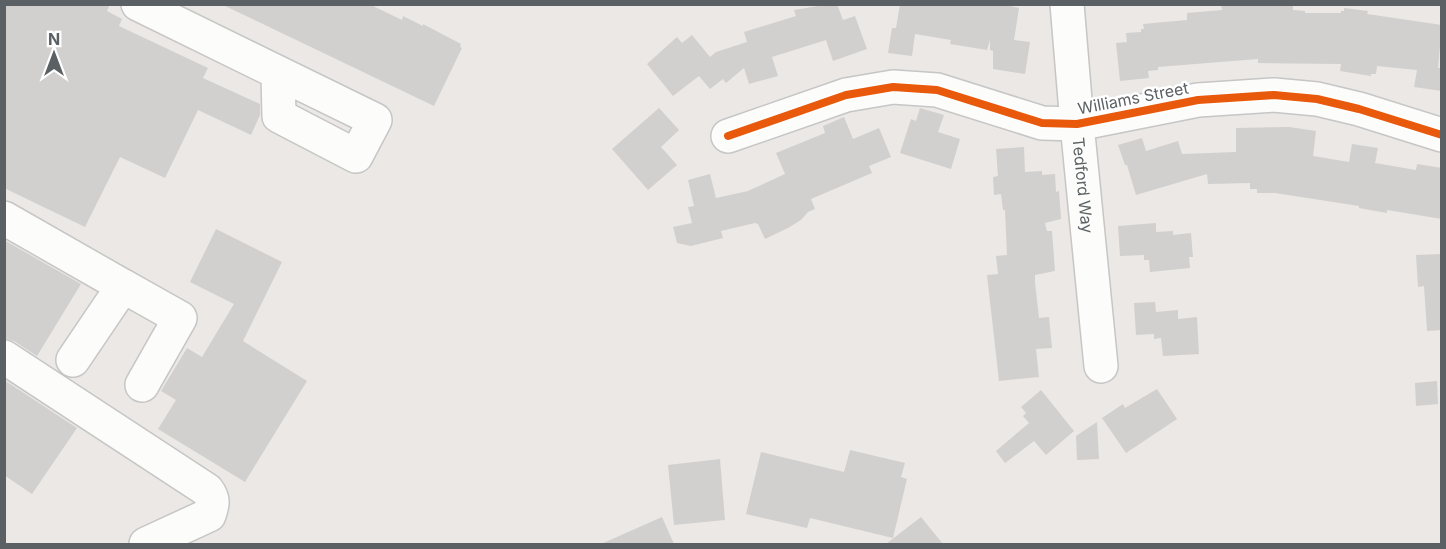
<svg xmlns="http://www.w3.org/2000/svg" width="1446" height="549" font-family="Inter,sans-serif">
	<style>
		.building { fill: #d2d0cf }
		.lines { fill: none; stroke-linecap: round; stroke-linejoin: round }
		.minor-casing { stroke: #c6c6c6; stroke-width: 36 }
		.minor { stroke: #fcfcfb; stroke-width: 33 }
		.cycleway-casing { stroke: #fff; stroke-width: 11 }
		.cycleway { stroke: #e8590c; stroke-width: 8 }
		.labels { text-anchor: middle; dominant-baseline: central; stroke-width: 5; stroke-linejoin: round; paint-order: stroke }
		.street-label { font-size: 16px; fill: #5a6063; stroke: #fff }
	</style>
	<rect width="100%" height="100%" fill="#ebe8e5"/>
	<g class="building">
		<path d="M 4,4 L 110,4 L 107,11 L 122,19 L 119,26 L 208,68 L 203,78 L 260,104 L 260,115 L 251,135 L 198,110 L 165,178 L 120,157 L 85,227 L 4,188 Z"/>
		<path d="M 221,4 L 369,4 L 402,20 L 403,16 L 423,26 L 423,24 L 461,44 L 460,47 L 462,48 L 434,106 Z"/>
		<path d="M 830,4 L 837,4 L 843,20 L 855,16 L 867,49 L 833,61 L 826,40 L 772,57 L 778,76 L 749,84 L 744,68 L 726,83 L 723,79 L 710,89 L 699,76 L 673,96 L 647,64 L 677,37 L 682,43 L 692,35 L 710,57 L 716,52 L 747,42 L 744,32 L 796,16 L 794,10 Z"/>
		<path d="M 900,4 L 1001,4 L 1019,8 L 1014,40 L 1030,42 L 1025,74 L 993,69 L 993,51 L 990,50 L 990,40 L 987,50 L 950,44 L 951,40 L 915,34 L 912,56 L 888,53 L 892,28 L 896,28 Z"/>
		<path d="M 1221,4 L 1293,4 L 1293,10 L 1305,11 L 1305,13 L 1341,13 L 1341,11 L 1344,11 L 1344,8 L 1368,11 L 1367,14 L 1442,25 L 1438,68 L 1442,68 L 1442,91 L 1414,87 L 1417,70 L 1377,66 L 1376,74 L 1371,74 L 1371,76 L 1340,71 L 1341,64 L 1258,63 L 1258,59 L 1158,67 L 1158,70 L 1148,71 L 1149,78 L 1120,81 L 1116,43 L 1127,42 L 1126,33 L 1141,32 L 1141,29 L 1144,29 L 1143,24 L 1187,20 L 1187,13 L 1222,10 Z"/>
		<path d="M 659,108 L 679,130 L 661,147 L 677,165 L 648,190 L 612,149 Z"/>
		<path d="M 920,108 L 944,115 L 938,132 L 960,139 L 951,169 L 900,153 L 911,119 L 916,121 Z"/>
		<path d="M 844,117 L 853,139 L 879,128 L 891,157 L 869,166 L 872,173 L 811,199 L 815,209 L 808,212 L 801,220 L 788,228 L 765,239 L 758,224 L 755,223 L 721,231 L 723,238 L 691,246 L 677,243 L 673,227 L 692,223 L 688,207 L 694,206 L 688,180 L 710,174 L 716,198 L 748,191 L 785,174 L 776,153 L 825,133 L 823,126 Z"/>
		<path d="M 1289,127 L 1316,131 L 1313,156 L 1349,162 L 1352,144 L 1378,148 L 1375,163 L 1416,170 L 1417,164 L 1442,168 L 1442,219 L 1387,210 L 1387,213 L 1359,208 L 1359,206 L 1275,193 L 1257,193 L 1257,189 L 1250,189 L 1250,183 L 1208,184 L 1207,174 L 1136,195 L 1127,165 L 1125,165 L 1118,145 L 1142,138 L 1146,151 L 1178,141 L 1182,154 L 1236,152 L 1236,128 Z"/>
		<path d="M 1024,147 L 1025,172 L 1042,171 L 1042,175 L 1055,174 L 1056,192 L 1059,191 L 1061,219 L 1045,223 L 1047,231 L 1052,231 L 1055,271 L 1035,275 L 1035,282 L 1039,318 L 1049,317 L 1052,348 L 1036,349 L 1039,377 L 999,381 L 987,275 L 998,274 L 996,256 L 1007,255 L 1005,210 L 1003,210 L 1001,194 L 994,195 L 993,177 L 998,176 L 996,149 Z"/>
		<path d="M 1156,223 L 1156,232 L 1173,231 L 1173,235 L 1191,233 L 1193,257 L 1189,257 L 1190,268 L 1150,272 L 1149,260 L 1144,260 L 1144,255 L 1120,256 L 1118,226 Z"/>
		<path d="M 216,229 L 282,262 L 243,341 L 307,381 L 245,482 L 158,429 L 176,400 L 161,391 L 187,348 L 202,357 L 234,304 L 190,282 Z"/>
		<path d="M 4,240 L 81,284 L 37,356 L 14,341 L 4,338 Z"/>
		<path d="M 1442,254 L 1442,330 L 1427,331 L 1424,286 L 1418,287 L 1416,255 Z"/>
		<path d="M 1155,302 L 1156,312 L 1178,310 L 1178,319 L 1197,317 L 1199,354 L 1163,356 L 1161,338 L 1154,339 L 1154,334 L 1136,335 L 1134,303 Z"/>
		<path d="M 4,380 L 77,428 L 32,494 L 4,475 Z"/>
		<path d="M 1437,381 L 1438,404 L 1416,406 L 1415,383 Z"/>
		<path d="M 1157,389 L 1177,419 L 1126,453 L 1102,418 L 1123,404 L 1125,408 Z"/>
		<path d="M 1041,390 L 1074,431 L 1046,455 L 1034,441 L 1005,463 L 996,451 L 1029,423 L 1023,416 L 1026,413 L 1021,407 Z"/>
		<path d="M 1097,422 L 1099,459 L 1077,460 L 1076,436 Z"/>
		<path d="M 850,450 L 905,463 L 901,477 L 907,479 L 893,538 L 810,518 L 807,528 L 746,514 L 761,452 L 844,472 Z"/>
		<path d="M 720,459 L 725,520 L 674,525 L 668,465 Z"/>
		<path d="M 662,517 L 674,544 L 601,544 Z"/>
		<path d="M 921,517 L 943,544 L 886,544 L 908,527 Z"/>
	</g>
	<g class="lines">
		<defs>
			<g id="minor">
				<path d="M 138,4 L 375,120 L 356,156 L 279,116 L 278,73"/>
				<path id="s1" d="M 1067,4 L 1077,124 L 1101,366"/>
				<path d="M 728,136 L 846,95 L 893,87 L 937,90 L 1042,123 L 1077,124 L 1198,100 L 1274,95 L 1317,99 L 1359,109 L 1442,135"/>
				<path d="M 4,218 L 123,286"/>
				<path d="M 4,357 L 207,490 C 214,499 213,504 209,515 L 146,544"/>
				<path d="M 73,360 L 123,286 L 180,318 L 142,385"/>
			</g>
		</defs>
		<use href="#minor" class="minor-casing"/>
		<use href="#minor" class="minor"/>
		<defs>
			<path id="cycleway" d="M 728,136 L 846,95 L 893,87 L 937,90 L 1042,123 L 1077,124 L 1198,100 L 1274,95 L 1317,99 L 1359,109 L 1442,135"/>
		</defs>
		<use href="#cycleway" class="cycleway-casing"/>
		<use href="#cycleway" class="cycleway"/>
	</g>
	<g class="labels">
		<g class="street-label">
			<text transform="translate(1133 98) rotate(-11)">Williams Street</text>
			<text stroke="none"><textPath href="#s1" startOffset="182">Tedford Way</textPath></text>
		</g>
	</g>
	<rect width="1446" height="549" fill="none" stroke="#5a6063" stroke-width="12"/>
	<g transform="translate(54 54)" stroke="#ffffff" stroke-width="4.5" paint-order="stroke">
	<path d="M0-4.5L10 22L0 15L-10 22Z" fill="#5a6063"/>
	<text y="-9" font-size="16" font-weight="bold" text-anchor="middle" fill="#5a6063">N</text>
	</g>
</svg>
